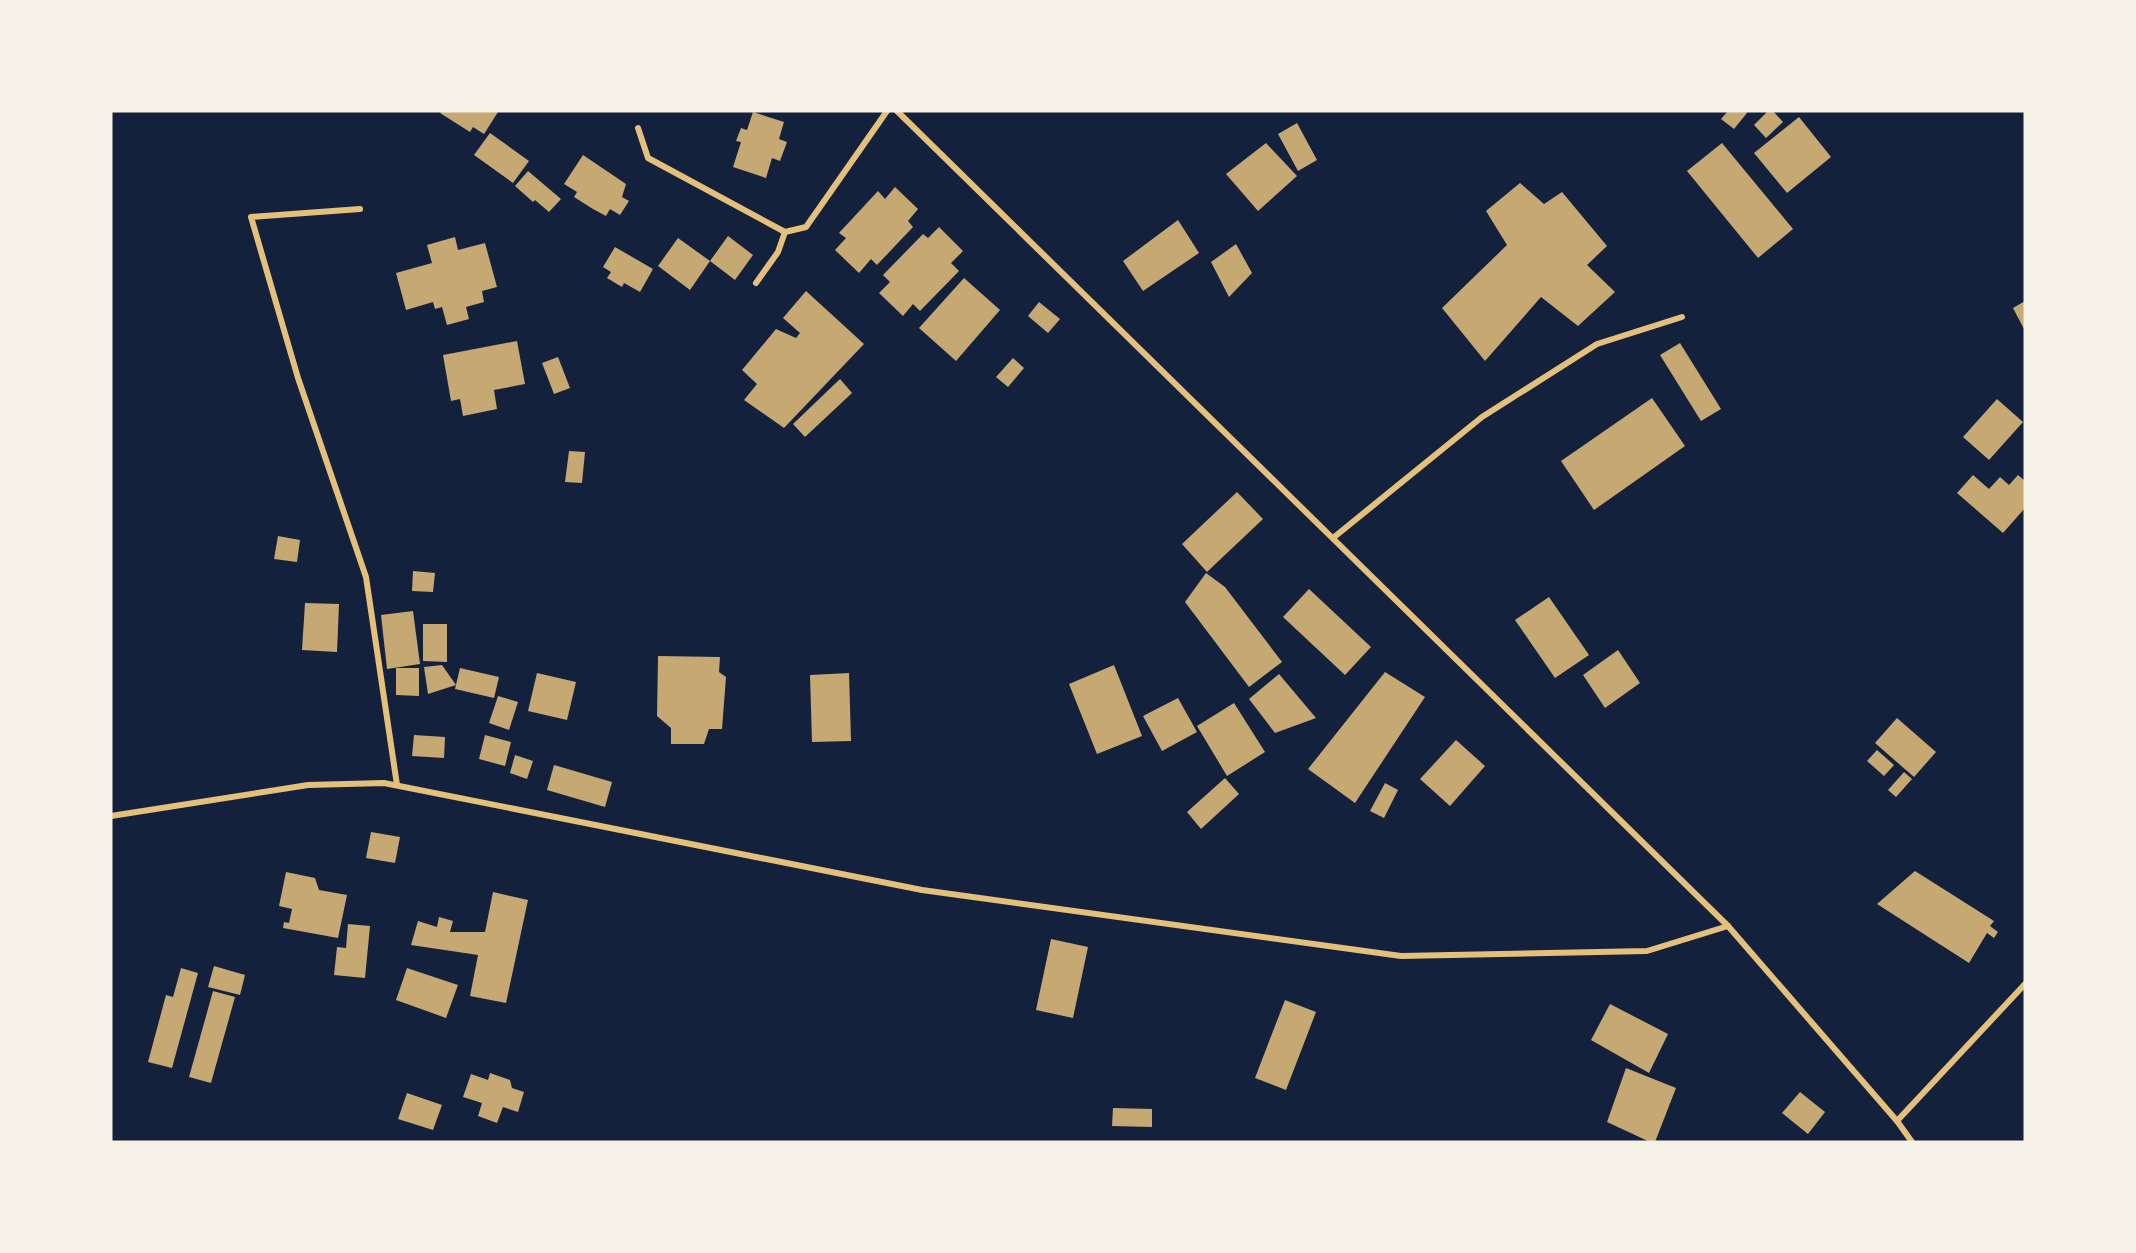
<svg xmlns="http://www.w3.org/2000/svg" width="2136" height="1253" font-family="'Asap Condensed',sans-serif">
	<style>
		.building { fill: #c6a872 }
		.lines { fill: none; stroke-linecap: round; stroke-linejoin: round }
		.minor { stroke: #e5c07b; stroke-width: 6 }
	</style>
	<rect width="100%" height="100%" fill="#14213d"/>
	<g class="building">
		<path d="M 442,111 L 497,111 L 498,112 L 484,134 L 473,127 L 470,132 L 440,113 Z"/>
		<path d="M 1728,111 L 1745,111 L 1747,113 L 1734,129 L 1721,119 Z"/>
		<path d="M 1768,111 L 1773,111 L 1783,122 L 1766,138 L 1754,125 Z"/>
		<path d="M 753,112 L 784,122 L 779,139 L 787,142 L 780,161 L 772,158 L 766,178 L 733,167 L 741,142 L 736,141 L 741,128 L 747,130 Z"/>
		<path d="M 1799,117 L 1831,157 L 1787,193 L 1754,153 Z"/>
		<path d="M 1297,123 L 1317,160 L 1298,171 L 1278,134 Z"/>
		<path d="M 490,133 L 529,161 L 513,183 L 474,155 Z"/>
		<path d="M 1266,143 L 1297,176 L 1258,211 L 1226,174 Z"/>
		<path d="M 1722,143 L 1793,229 L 1758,258 L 1687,171 Z"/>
		<path d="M 583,155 L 626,184 L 622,197 L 629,201 L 620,215 L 610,209 L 606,216 L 593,209 L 574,197 L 577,192 L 564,184 Z"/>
		<path d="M 528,171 L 561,199 L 549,212 L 535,200 L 533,202 L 515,186 Z"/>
		<path d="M 1520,183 L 1544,204 L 1562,192 L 1607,246 L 1587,265 L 1615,292 L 1578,326 L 1541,297 L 1485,361 L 1442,308 L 1507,245 L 1486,211 Z"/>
		<path d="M 895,187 L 918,209 L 908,221 L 913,227 L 877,265 L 871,259 L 859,273 L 835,250 L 846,238 L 839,233 L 878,191 L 885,199 Z"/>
		<path d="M 1178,220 L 1199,253 L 1143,291 L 1123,261 Z"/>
		<path d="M 939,227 L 963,251 L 951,263 L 959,271 L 920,311 L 913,304 L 903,316 L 879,293 L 890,282 L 883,275 L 923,234 L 928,238 Z"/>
		<path d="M 728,236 L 753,255 L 735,280 L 710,261 Z"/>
		<path d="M 455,237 L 458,250 L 485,243 L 497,287 L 482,291 L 484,302 L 466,307 L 469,319 L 447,325 L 442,307 L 435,309 L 433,302 L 406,310 L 396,273 L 432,263 L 427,245 Z"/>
		<path d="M 678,238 L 710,261 L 690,290 L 658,266 Z"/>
		<path d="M 1236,244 L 1252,273 L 1229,297 L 1211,262 Z"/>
		<path d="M 615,247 L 653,269 L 640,292 L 624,283 L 622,287 L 607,278 L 611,272 L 603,267 Z"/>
		<path d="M 964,278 L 1000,310 L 956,361 L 919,328 Z"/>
		<path d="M 806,291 L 864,344 L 784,428 L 744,400 L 757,384 L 742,370 L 776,329 L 796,338 L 800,333 L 783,318 Z"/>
		<path d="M 2025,301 L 2025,331 L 2013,308 Z"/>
		<path d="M 1039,302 L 1060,319 L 1048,333 L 1028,316 Z"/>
		<path d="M 517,341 L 525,384 L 494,390 L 497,409 L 463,416 L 460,399 L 451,401 L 443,355 Z"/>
		<path d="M 1680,343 L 1721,409 L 1701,421 L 1660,355 Z"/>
		<path d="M 558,357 L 570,388 L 554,394 L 542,363 Z"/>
		<path d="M 1013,358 L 1024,368 L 1008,387 L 996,377 Z"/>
		<path d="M 840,379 L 852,393 L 805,437 L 793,424 Z"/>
		<path d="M 1652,398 L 1685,446 L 1594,510 L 1561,461 Z"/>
		<path d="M 1997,399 L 2023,422 L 1989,460 L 1963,437 Z"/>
		<path d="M 569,451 L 585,452 L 582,483 L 565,482 Z"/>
		<path d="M 1973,475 L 1989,489 L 2000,477 L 2009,485 L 2018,475 L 2025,481 L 2025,508 L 2003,533 L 1957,493 Z"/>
		<path d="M 1237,492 L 1263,519 L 1207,572 L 1182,544 Z"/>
		<path d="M 278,536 L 300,540 L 297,562 L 274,559 Z"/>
		<path d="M 413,571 L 435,573 L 433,592 L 412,591 Z"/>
		<path d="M 1206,573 L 1225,587 L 1282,662 L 1249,687 L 1185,602 Z"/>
		<path d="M 1309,589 L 1371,647 L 1345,675 L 1283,617 Z"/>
		<path d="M 1549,597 L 1589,655 L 1555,678 L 1515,620 Z"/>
		<path d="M 305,603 L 339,604 L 337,652 L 302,650 Z"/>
		<path d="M 413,611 L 420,664 L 387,669 L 381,615 Z"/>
		<path d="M 423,624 L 447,624 L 447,662 L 423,661 Z"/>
		<path d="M 1618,650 L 1640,683 L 1605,708 L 1583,675 Z"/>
		<path d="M 658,656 L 720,657 L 719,672 L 726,677 L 722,729 L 709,729 L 704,744 L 671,744 L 671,728 L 657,716 Z"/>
		<path d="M 442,665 L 456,685 L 428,694 L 424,667 Z"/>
		<path d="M 1114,665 L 1142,736 L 1097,754 L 1069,684 Z"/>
		<path d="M 396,668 L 419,668 L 419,696 L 396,695 Z"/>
		<path d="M 460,668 L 499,677 L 494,698 L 455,689 Z"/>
		<path d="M 1385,672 L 1425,697 L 1355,803 L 1308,769 Z"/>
		<path d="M 537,673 L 576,682 L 567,720 L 528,711 Z"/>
		<path d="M 849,673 L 851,741 L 812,742 L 810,675 Z"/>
		<path d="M 1279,674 L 1316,718 L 1275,733 L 1249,699 Z"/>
		<path d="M 498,696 L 518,702 L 509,730 L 489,723 Z"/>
		<path d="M 1178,698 L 1197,732 L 1162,751 L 1143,716 Z"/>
		<path d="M 1234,703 L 1265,752 L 1227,776 L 1197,726 Z"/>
		<path d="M 1897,718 L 1936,752 L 1914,777 L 1875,743 Z"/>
		<path d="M 414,735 L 445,737 L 444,758 L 412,756 Z"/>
		<path d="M 485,735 L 511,742 L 505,766 L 479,759 Z"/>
		<path d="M 1456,740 L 1485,766 L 1450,806 L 1420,779 Z"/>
		<path d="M 1877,750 L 1894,765 L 1884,776 L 1867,761 Z"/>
		<path d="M 515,755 L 533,761 L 527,779 L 510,773 Z"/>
		<path d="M 554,765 L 612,782 L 605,807 L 547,790 Z"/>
		<path d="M 1904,772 L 1912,779 L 1896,797 L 1888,790 Z"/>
		<path d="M 1225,778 L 1239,794 L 1201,829 L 1187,812 Z"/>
		<path d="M 1385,783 L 1398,790 L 1384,818 L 1370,811 Z"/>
		<path d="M 371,832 L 400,837 L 395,863 L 366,858 Z"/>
		<path d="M 1915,871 L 1994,921 L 1990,926 L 1998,932 L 1994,938 L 1987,933 L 1969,963 L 1877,904 Z"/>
		<path d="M 286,872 L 315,878 L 319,890 L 347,895 L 338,938 L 283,928 L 284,922 L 289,923 L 292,909 L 279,906 Z"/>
		<path d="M 493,892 L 528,900 L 506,1003 L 470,996 L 478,955 L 411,945 L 418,921 L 437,927 L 439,917 L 453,921 L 450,932 L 485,932 Z"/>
		<path d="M 348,924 L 370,926 L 365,978 L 334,975 L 337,947 L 346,948 Z"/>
		<path d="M 1051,939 L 1088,947 L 1073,1018 L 1036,1010 Z"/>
		<path d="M 214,966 L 245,975 L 240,995 L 208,987 Z"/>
		<path d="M 181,968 L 198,973 L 172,1068 L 148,1062 L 166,995 L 173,997 Z"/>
		<path d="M 407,968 L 458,985 L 446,1018 L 396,1000 Z"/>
		<path d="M 213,991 L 235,997 L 211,1083 L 189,1077 Z"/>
		<path d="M 1285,1000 L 1316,1012 L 1286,1090 L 1255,1078 Z"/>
		<path d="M 1610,1004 L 1668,1034 L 1649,1073 L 1591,1040 Z"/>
		<path d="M 1626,1068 L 1676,1088 L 1655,1142 L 1650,1142 L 1607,1122 Z"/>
		<path d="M 490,1073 L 510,1080 L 512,1088 L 524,1092 L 518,1112 L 503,1107 L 497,1123 L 478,1116 L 482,1103 L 463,1097 L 471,1074 L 488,1080 Z"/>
		<path d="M 1800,1092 L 1825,1112 L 1808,1134 L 1782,1113 Z"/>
		<path d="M 407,1093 L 442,1105 L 433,1130 L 398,1119 Z"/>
		<path d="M 1113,1108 L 1152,1109 L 1152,1127 L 1112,1126 Z"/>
	</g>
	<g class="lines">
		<g class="minor">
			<path d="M 897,111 L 1728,926 L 1897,1121 L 1912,1142"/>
			<path d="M 638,128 L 648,158 L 785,232"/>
			<path d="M 360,209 L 251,217 L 298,378 L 366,577 L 397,785"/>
			<path d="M 756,283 L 778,252 L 785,232 L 806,227 L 887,111"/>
			<path d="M 1333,538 L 1482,417 L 1597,344 L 1682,317"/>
			<path d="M 111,816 L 308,785 L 384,783 L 922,890 L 1401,956 L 1647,951 L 1728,926"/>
			<path d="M 1897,1121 L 2025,984"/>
		</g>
	</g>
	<rect width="2136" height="1253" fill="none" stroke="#f6f1e7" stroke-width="225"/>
</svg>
